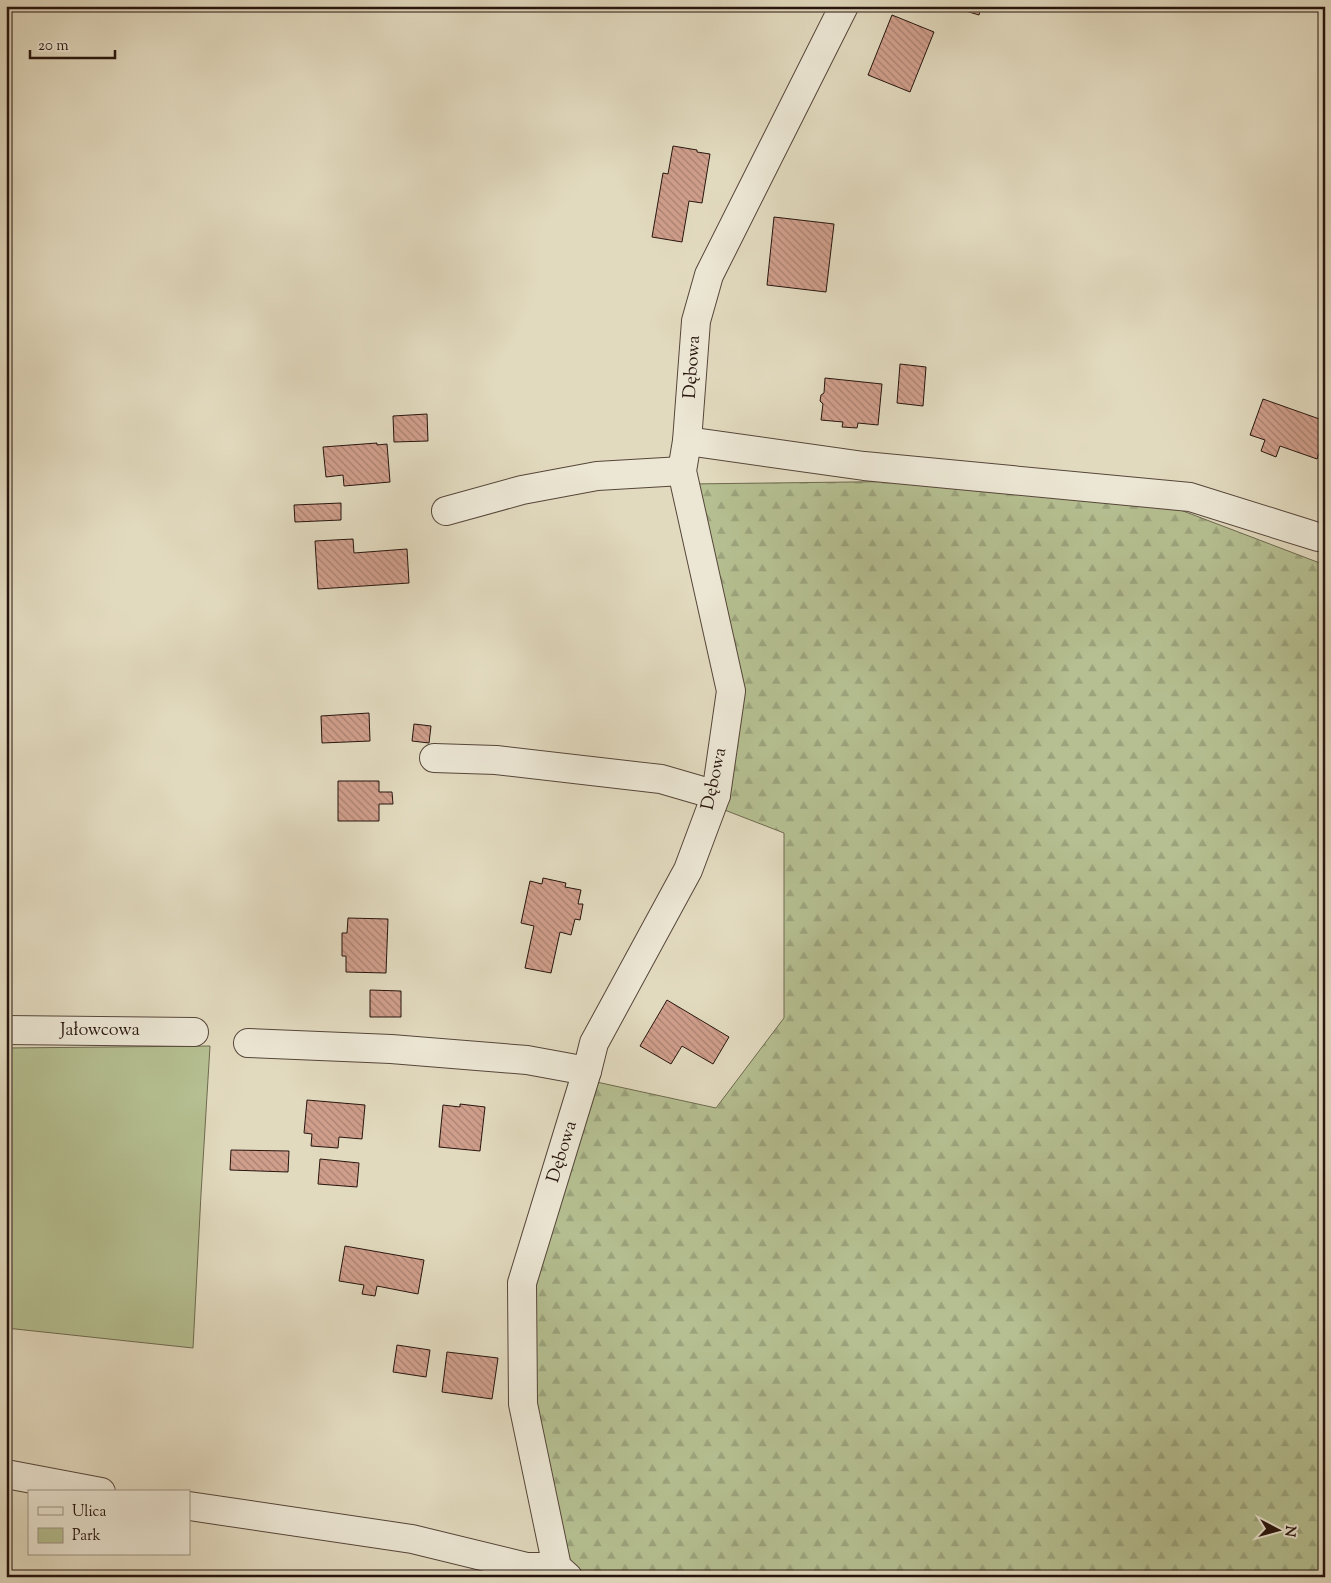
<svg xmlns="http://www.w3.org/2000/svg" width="1331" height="1583" font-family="'Sorts Mill Goudy',serif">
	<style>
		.green { fill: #b5bf91; stroke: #6e6a50 }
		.forest { fill: url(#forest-firs); stroke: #6e6a50 }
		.building { fill: url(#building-back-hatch); stroke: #27150e }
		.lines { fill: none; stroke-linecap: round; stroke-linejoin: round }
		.minor-casing { stroke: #56463a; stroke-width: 30 }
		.minor { stroke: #ece7d5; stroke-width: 28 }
		.labels { text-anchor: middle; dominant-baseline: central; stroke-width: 4.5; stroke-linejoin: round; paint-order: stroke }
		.street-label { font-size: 18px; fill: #27150e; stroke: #ece7d5 }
	</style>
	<defs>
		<pattern id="forest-firs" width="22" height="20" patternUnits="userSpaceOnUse" patternTransform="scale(1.25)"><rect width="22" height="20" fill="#b5bf91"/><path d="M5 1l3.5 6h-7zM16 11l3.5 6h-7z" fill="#9ca37c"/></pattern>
		<pattern id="building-back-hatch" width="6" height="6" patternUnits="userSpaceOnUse" patternTransform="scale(1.25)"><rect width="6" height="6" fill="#d09f8c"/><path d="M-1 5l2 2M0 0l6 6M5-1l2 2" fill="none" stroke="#a98071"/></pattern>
	</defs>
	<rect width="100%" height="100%" fill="#e2dabf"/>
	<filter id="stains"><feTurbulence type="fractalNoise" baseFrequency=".004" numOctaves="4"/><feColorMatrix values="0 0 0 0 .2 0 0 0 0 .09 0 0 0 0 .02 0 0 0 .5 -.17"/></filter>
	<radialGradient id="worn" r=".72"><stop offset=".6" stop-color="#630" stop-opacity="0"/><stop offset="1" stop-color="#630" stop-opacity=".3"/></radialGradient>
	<path class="green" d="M 210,1046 L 201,1194 L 193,1348 L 6,1328 L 6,1048 Z"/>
	<path class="forest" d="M 1099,479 L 1325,565 L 1325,1577 L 568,1577 L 530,1402 L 530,1285 L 592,1081 L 716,1108 L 784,1018 L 784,833 L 722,809 L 741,691 L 689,484 Z"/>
	<g class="building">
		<path d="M 949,6 L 981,6 L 979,15 Z"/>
		<path d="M 892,15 L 934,32 L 910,92 L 868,75 Z"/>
		<path d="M 673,146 L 697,150 L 697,152 L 710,154 L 702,203 L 689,201 L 682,242 L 652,237 L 663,173 L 668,174 Z"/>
		<path d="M 774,217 L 834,224 L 826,292 L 767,285 Z"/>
		<path d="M 900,364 L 926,367 L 923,406 L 897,403 Z"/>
		<path d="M 825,378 L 882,384 L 878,425 L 858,423 L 857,428 L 842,427 L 843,422 L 821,420 L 823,404 L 820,401 L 821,395 L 824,393 Z"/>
		<path d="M 1263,399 L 1325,421 L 1325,438 L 1317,459 L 1280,446 L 1276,457 L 1261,451 L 1265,440 L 1250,435 Z"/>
		<path d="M 427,414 L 428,441 L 394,442 L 393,416 Z"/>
		<path d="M 377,443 L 377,445 L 387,444 L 390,482 L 344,486 L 343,475 L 326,477 L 323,447 Z"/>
		<path d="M 341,503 L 341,520 L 295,522 L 294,505 Z"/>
		<path d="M 353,539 L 354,553 L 407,549 L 409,583 L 318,589 L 315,541 Z"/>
		<path d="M 369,713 L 370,741 L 322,743 L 321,716 Z"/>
		<path d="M 414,724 L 431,726 L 429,743 L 412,741 Z"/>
		<path d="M 338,781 L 379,781 L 379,792 L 392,792 L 393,804 L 379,804 L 379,821 L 338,821 Z"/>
		<path d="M 543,878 L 566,883 L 565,887 L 581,890 L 578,904 L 583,904 L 580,920 L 575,919 L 571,935 L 560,932 L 551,973 L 525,968 L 534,926 L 521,923 L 530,881 L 542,884 Z"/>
		<path d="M 348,918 L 388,919 L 386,973 L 346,972 L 346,956 L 342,956 L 342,933 L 347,933 Z"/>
		<path d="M 370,990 L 401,991 L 401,1017 L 370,1017 Z"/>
		<path d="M 667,1000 L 729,1037 L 713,1064 L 682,1046 L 671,1064 L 640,1046 Z"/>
		<path d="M 307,1100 L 365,1105 L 362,1139 L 339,1137 L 338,1148 L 311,1146 L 312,1134 L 304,1133 Z"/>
		<path d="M 460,1104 L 485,1107 L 480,1151 L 439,1147 L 443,1105 L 460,1107 Z"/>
		<path d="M 231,1150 L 289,1151 L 288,1172 L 230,1170 Z"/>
		<path d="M 320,1159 L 359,1163 L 357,1187 L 318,1184 Z"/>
		<path d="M 345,1246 L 424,1260 L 418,1294 L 377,1286 L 375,1296 L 362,1294 L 364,1285 L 339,1281 Z"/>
		<path d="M 397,1345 L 430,1350 L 426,1377 L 393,1372 Z"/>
		<path d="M 447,1352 L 498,1358 L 492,1399 L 442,1392 Z"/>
	</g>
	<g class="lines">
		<defs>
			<g id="minor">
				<path d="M 687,441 L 864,466 L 1190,497 L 1318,537"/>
				<path d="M 446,511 L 522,490 L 597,476 L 682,471"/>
				<path d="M 434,758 L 496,760 L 661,779 L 716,795"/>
				<path d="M 6,1030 L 194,1032"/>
				<path d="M 248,1043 L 391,1049 L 527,1060 L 587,1071"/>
				<path d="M 6,1474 L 101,1492"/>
				<path d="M 189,1506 L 412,1539 L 527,1567 L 557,1567"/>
				<path d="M 568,1577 L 557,1567 L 523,1404 L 522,1283 L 587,1071 L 594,1043 L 688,870 L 716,795 L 731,691 L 682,471 L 687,441 L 696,321 L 709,275 L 844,6"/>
			</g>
		</defs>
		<use href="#minor" class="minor-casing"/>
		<use href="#minor" class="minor"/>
	</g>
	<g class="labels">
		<g class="street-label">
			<text transform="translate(693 367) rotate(-86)">Dębowa</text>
			<text transform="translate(715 779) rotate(-78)">Dębowa</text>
			<text x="100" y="1031">Jałowcowa</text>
			<text transform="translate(563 1152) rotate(-73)">Dębowa</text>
		</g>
	</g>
	<rect width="1331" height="1583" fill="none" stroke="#e2dabf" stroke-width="25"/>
	<rect x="8" y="8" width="1316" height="1568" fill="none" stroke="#27150e" stroke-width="2.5"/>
	<rect x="12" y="12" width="1306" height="1558" fill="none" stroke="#27150e"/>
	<rect x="28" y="1490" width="162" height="65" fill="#ece7d5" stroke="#9d9385"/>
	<rect x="38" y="1507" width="25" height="8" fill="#ece7d5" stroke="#9d9385"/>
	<text x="72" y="1516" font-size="15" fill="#27150e">Ulica</text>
	<rect x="38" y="1528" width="25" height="15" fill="#b5bf91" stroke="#9d9385"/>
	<text x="72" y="1540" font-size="15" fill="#27150e">Park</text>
	<g transform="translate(1278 1530) rotate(96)" stroke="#ece7d5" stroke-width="4" paint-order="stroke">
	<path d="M0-4L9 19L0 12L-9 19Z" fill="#27150e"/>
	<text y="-8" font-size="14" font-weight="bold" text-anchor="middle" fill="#27150e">N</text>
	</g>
	<path d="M30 50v8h85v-8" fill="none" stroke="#27150e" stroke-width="2.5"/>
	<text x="38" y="50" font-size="15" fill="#27150e" stroke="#ece7d5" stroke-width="4" paint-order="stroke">20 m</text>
	<rect width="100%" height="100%" filter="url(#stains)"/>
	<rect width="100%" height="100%" fill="url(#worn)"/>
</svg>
